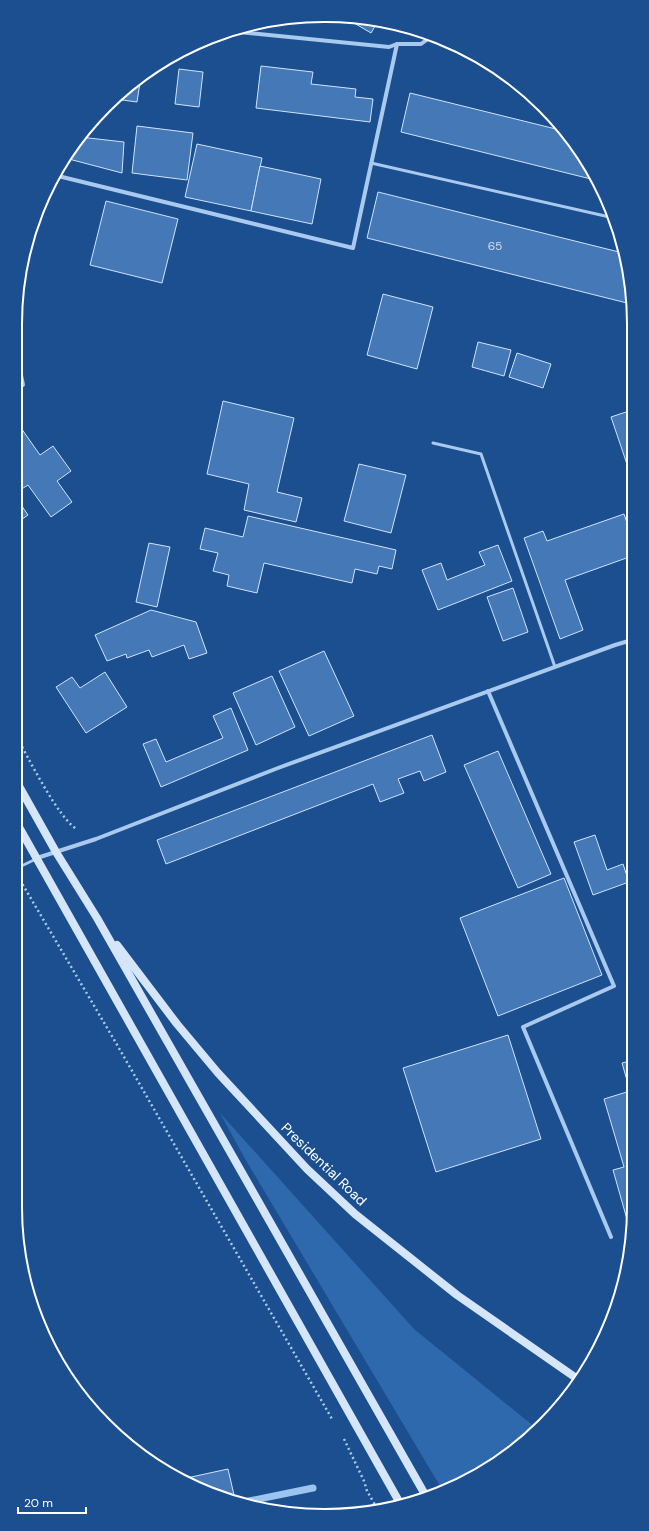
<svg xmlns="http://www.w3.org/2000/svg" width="649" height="1531" font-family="'DM Sans',sans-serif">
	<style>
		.green { fill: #2e69ad }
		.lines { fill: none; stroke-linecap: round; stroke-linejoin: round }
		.stream { stroke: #9cc4f0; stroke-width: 7 }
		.building { fill: #4478b7; stroke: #cfe3fa }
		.path { stroke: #a9c9ee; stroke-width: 2.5; stroke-dasharray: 2 3; stroke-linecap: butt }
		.lane { stroke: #a9c9ee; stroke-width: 3 }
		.street { stroke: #a9c9ee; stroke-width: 4 }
		.secondary { stroke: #d6e6fa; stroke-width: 8 }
		.labels { text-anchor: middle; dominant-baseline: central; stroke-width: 3; stroke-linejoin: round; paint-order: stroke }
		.number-label { font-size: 12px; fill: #d0dded }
		.street-label { font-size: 14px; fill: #fff; stroke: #1b4f8f }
		.rim { fill: none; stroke: #fff; stroke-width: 2 }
	</style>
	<rect width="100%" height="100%" fill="#1b4f8f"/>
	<path class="green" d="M 220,1113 L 414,1329 L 536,1428 L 479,1475 L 443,1491 L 244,1157 Z"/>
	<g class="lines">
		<path class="stream" d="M 244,1502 L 313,1488"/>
	</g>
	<g class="building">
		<path d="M 344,17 L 365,18 L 378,21 L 371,33 Z"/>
		<path d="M 261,66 L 313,72 L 311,84 L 356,89 L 355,97 L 373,99 L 370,122 L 256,108 Z"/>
		<path d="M 179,69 L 203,72 L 199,107 L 175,104 Z"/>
		<path d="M 141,76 L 137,102 L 115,99 L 136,79 Z"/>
		<path d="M 410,93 L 564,131 L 570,136 L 595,180 L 401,132 Z"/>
		<path d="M 137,126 L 193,133 L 187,180 L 132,173 Z"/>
		<path d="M 80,137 L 124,142 L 122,173 L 65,158 Z"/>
		<path d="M 197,144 L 262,158 L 251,211 L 185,197 Z"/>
		<path d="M 260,166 L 321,179 L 312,224 L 251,211 Z"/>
		<path d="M 378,192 L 623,253 L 631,284 L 631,304 L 367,238 Z"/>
		<path d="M 106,201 L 178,219 L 162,283 L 90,265 Z"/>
		<path d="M 383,294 L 433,307 L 417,369 L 367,355 Z"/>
		<path d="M 478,342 L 511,350 L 504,376 L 472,367 Z"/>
		<path d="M 517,353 L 551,364 L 543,388 L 509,377 Z"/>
		<path d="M 223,401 L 294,418 L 277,492 L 302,498 L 296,522 L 244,510 L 249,484 L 207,474 Z"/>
		<path d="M 632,410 L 632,479 L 611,417 Z"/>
		<path d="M 21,428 L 40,455 L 53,446 L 71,471 L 57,481 L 72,502 L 51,517 L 28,485 L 17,492 L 15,489 L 15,432 Z"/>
		<path d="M 359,464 L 406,475 L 391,533 L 344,521 Z"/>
		<path d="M 15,496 L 28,515 L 15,524 Z"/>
		<path d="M 624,514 L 632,538 L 632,556 L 565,580 L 583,630 L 560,639 L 524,538 L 543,531 L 547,541 Z"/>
		<path d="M 248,516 L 396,550 L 392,569 L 379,566 L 377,574 L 355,569 L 352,583 L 264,563 L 257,593 L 227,586 L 229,575 L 213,571 L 218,553 L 200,549 L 205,528 L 243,537 Z"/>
		<path d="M 149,543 L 170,547 L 157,607 L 136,602 Z"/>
		<path d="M 498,545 L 512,581 L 438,610 L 422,570 L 441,563 L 447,580 L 485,565 L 479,552 Z"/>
		<path d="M 513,588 L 528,632 L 503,641 L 487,597 Z"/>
		<path d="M 151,610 L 196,622 L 207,653 L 189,659 L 184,645 L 152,657 L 149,650 L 127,658 L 126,654 L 107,661 L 95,635 Z"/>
		<path d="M 324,651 L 354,716 L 309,736 L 279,671 Z"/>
		<path d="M 105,672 L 127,707 L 86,733 L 56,687 L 72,677 L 80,688 Z"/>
		<path d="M 272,676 L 295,727 L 256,745 L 233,693 Z"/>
		<path d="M 231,708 L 248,750 L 161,787 L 143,744 L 156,739 L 166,762 L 223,738 L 213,716 Z"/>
		<path d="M 432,735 L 446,772 L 424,781 L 420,771 L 398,779 L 404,793 L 380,802 L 373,784 L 166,864 L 157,840 Z"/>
		<path d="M 498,751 L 551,874 L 518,888 L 464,765 Z"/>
		<path d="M 595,835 L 607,870 L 623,864 L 629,882 L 593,895 L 574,842 Z"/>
		<path d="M 564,878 L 602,975 L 498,1016 L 460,918 Z"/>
		<path d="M 508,1035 L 541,1139 L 436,1172 L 403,1068 Z"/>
		<path d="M 634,1060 L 634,1206 L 630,1230 L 613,1170 L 624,1167 L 604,1099 L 630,1091 L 622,1063 Z"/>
		<path d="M 228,1469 L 234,1495 L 228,1496 L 182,1479 Z"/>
	</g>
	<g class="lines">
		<g class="path">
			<path d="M 15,734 C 27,755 59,820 77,829"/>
			<path d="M 20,880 L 116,1043 L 332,1419"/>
			<path d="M 344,1439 L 364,1481 L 367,1491 L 378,1510"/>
		</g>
		<g class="lane">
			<path d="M 371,163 L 614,218"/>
			<path d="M 433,443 L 481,454 L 555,667"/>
			<path d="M 15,869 L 36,859"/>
		</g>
		<g class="street">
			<path d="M 229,31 L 389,47 L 397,44 L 421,44 L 432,36"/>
			<path d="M 54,175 L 353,248 L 397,44"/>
			<path d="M 15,346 L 23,385"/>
			<path d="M 488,691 L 614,986 L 523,1027 L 611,1237"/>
			<path d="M 37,858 L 96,839 L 278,768 L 615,645 L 632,640"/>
		</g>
		<g class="secondary">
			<path d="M 15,779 L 56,852 L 97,918 L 427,1498"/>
			<path d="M 15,820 L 401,1505"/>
			<path d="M 117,945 L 177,1024 L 218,1073 L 307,1169 L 355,1214 L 457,1295 L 579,1380"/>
		</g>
	</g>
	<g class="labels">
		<g class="number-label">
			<text x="495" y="246">65</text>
		</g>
		<g class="street-label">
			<text transform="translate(324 1164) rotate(44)">Presidential Road</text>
		</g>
	</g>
	<path d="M0 0H649V1531H0ZM324 22H325A302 302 0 0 1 627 324V1207A302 302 0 0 1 325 1509H324A302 302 0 0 1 22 1207V324A302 302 0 0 1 324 22Z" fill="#1b4f8f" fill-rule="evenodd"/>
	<path class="rim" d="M324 22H325A302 302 0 0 1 627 324V1207A302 302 0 0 1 325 1509H324A302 302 0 0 1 22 1207V324A302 302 0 0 1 324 22Z"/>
	<path d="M18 1507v6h68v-6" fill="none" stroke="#ffffff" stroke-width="2"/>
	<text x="24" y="1507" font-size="12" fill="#ffffff" stroke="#1b4f8f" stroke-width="3" paint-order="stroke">20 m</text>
</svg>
